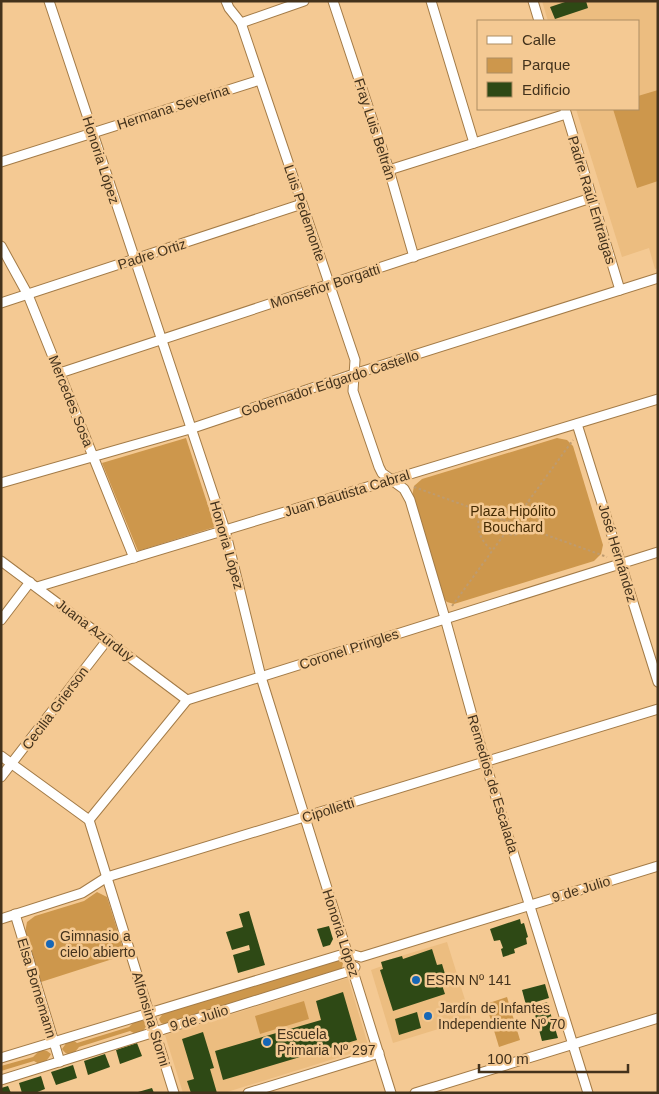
<svg xmlns="http://www.w3.org/2000/svg" width="659" height="1094" font-family="Arial,sans-serif">
	<style>
		.built { fill: #ecbd80 }
		.green { fill: #cd974c }
		.building { fill: #2e4915 }
		.lines { fill: none; stroke-linecap: round; stroke-linejoin: round }
		.street-casing { stroke: #a37b47; stroke-width: 11 }
		.path { stroke: #be9b6f; stroke-width: 2; stroke-dasharray: 2.5 2.5; stroke-linecap: butt }
		.street { stroke: #fff; stroke-width: 9 }
		.poi-dot { fill: #1767b6; stroke: #f4c993; stroke-width: 2 }
		.labels { text-anchor: middle; dominant-baseline: central; stroke-width: 5; stroke-linejoin: round; paint-order: stroke }
		.street-label { font-size: 14px; fill: #43321c; stroke: #f4c993 }
		.park-label { font-size: 14px; fill: #462c04; stroke: #f4c993 }
		.poi-label { font-size: 14px; fill: #43321c; stroke: #f4c993; text-anchor: start }
	</style>
	<rect width="100%" height="100%" fill="#f4c993"/>
	<g class="built">
		<path d="M 542,1 L 658,1 L 658,268 L 655,269 L 649,248 L 622,257 L 576,109 L 638,109 L 638,21 L 548,21 Z"/>
		<path d="M 447,942 L 471,1019 L 393,1043 L 371,970 L 382,966 L 381,962 Z"/>
		<path d="M 348,978 L 369,1048 L 224,1093 L 183,1093 L 165,1035 Z"/>
	</g>
	<g class="green">
		<path d="M 658,90 L 658,181 L 637,188 L 613,109 L 638,109 L 638,96 Z"/>
		<path d="M 186,438 L 215,527 L 138,551 L 102,463 Z"/>
		<path d="M 557,438 L 567,440 L 573,446 L 603,545 L 601,554 L 594,561 L 454,604 L 447,602 L 443,598 L 412,497 L 414,486 L 422,479 Z"/>
		<path d="M 97,892 L 107,897 L 125,955 L 41,982 L 25,933 L 27,922 L 35,916 L 84,901 Z"/>
		<path d="M 335,959 L 339,960 L 343,963 L 342,968 L 338,971 L 166,1025 L 161,1023 L 159,1019 L 164,1012 Z"/>
		<path d="M 507,997 L 520,1040 L 499,1047 L 486,1004 Z"/>
		<path d="M 304,1001 L 309,1019 L 260,1034 L 255,1016 Z"/>
		<path d="M 140,1020 L 144,1021 L 147,1024 C 145,1030 142,1032 136,1034 L 130,1031 L 79,1047 C 74,1054 68,1058 62,1049 L 67,1042 L 73,1040 L 77,1043 L 129,1027 L 134,1022 Z"/>
		<path d="M 43,1050 L 47,1051 L 51,1054 C 48,1060 45,1062 39,1064 L 34,1061 L 1,1071 L 1,1066 L 33,1057 L 38,1052 Z"/>
	</g>
	<g class="building">
		<path d="M 568,1 L 586,1 L 588,8 L 555,19 L 550,7 Z"/>
		<path d="M 249,911 L 265,965 L 238,973 L 233,955 L 250,950 L 249,945 L 232,950 L 226,932 L 243,927 L 239,914 Z"/>
		<path d="M 520,919 L 521,924 L 524,923 L 528,937 L 526,938 L 527,944 L 514,949 L 515,953 L 503,957 L 501,949 L 503,948 L 500,940 L 494,941 L 490,929 Z"/>
		<path d="M 329,926 L 333,939 L 330,945 L 323,947 L 317,929 Z"/>
		<path d="M 432,949 L 437,965 L 442,964 L 445,974 L 439,976 L 445,994 L 393,1011 L 380,970 L 383,969 L 381,962 L 402,956 L 403,959 Z"/>
		<path d="M 545,984 L 549,998 L 526,1005 L 522,990 Z"/>
		<path d="M 343,992 L 357,1040 L 223,1080 L 215,1051 L 321,1020 L 316,1001 Z"/>
		<path d="M 547,1002 L 558,1038 L 542,1041 L 533,1007 Z"/>
		<path d="M 417,1012 L 421,1028 L 399,1035 L 395,1019 Z"/>
		<path d="M 203,1032 L 214,1068 L 210,1069 L 217,1093 L 191,1093 L 187,1081 L 194,1079 L 182,1039 Z"/>
		<path d="M 137,1043 L 142,1056 L 120,1064 L 116,1050 Z"/>
		<path d="M 105,1054 L 110,1067 L 88,1075 L 84,1061 Z"/>
		<path d="M 73,1065 L 77,1078 L 56,1085 L 51,1072 Z"/>
		<path d="M 41,1076 L 45,1089 L 35,1093 L 22,1093 L 19,1083 Z"/>
		<path d="M 8,1086 L 11,1093 L 1,1093 L 1,1088 Z"/>
		<path d="M 152,1088 L 154,1093 L 138,1093 L 138,1092 Z"/>
	</g>
	<g class="lines">
		<defs>
			<g id="street">
				<path d="M 49,1 L 225,530 L 261,677 L 391,1093"/>
				<path d="M 226,1 L 229,8 L 241,23 L 355,360 L 353,391 L 379,467 L 382,473 L 404,489 L 410,500 L 445,618 L 485,762 L 588,1093"/>
				<path d="M 333,1 L 389,170 L 414,257"/>
				<path d="M 431,1 L 474,143"/>
				<path d="M 533,1 L 539,21"/>
				<path d="M 241,23 L 304,1"/>
				<path d="M 565,109 L 620,290"/>
				<path d="M 1,162 L 260,80"/>
				<path d="M 389,170 L 566,114"/>
				<path d="M 1,246 L 28,295 L 134,558"/>
				<path d="M 1,303 L 302,204"/>
				<path d="M 60,373 L 591,198"/>
				<path d="M 577,424 L 658,682"/>
				<path d="M 1,483 L 190,429 L 354,374 L 658,278"/>
				<path d="M 1,561 L 187,700"/>
				<path d="M 37,587 L 658,399"/>
				<path d="M 1,620 L 30,582"/>
				<path d="M 1,756 L 89,820 L 174,1093"/>
				<path d="M 1,777 L 108,639"/>
				<path d="M 89,820 L 187,700 L 658,552"/>
				<path d="M 15,914 L 60,1062"/>
				<path d="M 1,919 L 82,893 L 107,877 L 658,709"/>
				<path d="M 1,1058 L 347,953 L 361,957 L 658,866"/>
				<path d="M 1,1080 L 353,970 L 355,967"/>
				<path d="M 248,1093 L 379,1053"/>
				<path d="M 415,1093 L 658,1018"/>
			</g>
		</defs>
		<use href="#street" class="street-casing"/>
		<g class="path">
			<path d="M 414,487 L 607,557"/>
			<path d="M 528,500 C 537,510 541,519 538,532"/>
			<path d="M 481,511 C 475,525 479,540 491,549"/>
			<circle cx="513" cy="523" r="12"/>
			<path d="M 452,606 L 573,440"/>
		</g>
		<use href="#street" class="street"/>
	</g>
	<g class="poi-dot">
		<circle cx="50" cy="944" r="5"/>
		<circle cx="416" cy="980" r="5"/>
		<circle cx="428" cy="1016" r="5"/>
		<circle cx="267" cy="1042" r="5"/>
	</g>
	<g class="labels">
		<g class="street-label">
			<text transform="translate(173 107) rotate(-18)">Hermana Severina</text>
			<text transform="translate(375 129) rotate(72)">Fray Luis Beltrán</text>
			<text transform="translate(101 160) rotate(72)">Honoria López</text>
			<text transform="translate(592 200) rotate(73)">Padre Raúl Entraigas</text>
			<text transform="translate(305 213) rotate(71)">Luis Pedemonte</text>
			<text transform="translate(152 254) rotate(-18)">Padre Ortiz</text>
			<text transform="translate(325 286) rotate(-18)">Monseñor Borgatti</text>
			<text transform="translate(330 383) rotate(-18)">Gobernador Edgardo Castello</text>
			<text transform="translate(71 401) rotate(68)">Mercedes Sosa</text>
			<text transform="translate(347 493) rotate(-17)">Juan Bautista Cabral</text>
			<text transform="translate(227 545) rotate(74)">Honoria López</text>
			<text transform="translate(618 553) rotate(73)">José Hernández</text>
			<text transform="translate(95 630) rotate(37)">Juana Azurduy</text>
			<text transform="translate(349 649) rotate(-18)">Coronel Pringles</text>
			<text transform="translate(55 708) rotate(-53)">Cecilia Grierson</text>
			<text transform="translate(493 784) rotate(73)">Remedios de Escalada</text>
			<text transform="translate(328 810) rotate(-17)">Cipolletti</text>
			<text transform="translate(581 889) rotate(-17)">9 de Julio</text>
			<text transform="translate(341 933) rotate(72)">Honoria López</text>
			<text transform="translate(37 988) rotate(73)">Elsa Bornemann</text>
			<text transform="translate(199 1018) rotate(-17)">9 de Julio</text>
			<text transform="translate(151 1019) rotate(73)">Alfonsina Storni</text>
		</g>
		<g class="park-label">
			<text x="513" y="511">Plaza Hipólito<tspan x="513" dy="16">Bouchard</tspan></text>
		</g>
		<g class="poi-label">
			<text x="60" y="936">Gimnasio a<tspan x="60" dy="16">cielo abierto</tspan></text>
			<text x="426" y="980">ESRN Nº 141</text>
			<text x="438" y="1008">Jardín de Infantes<tspan x="438" dy="16">Independiente Nº 70</tspan></text>
			<text x="277" y="1034">Escuela<tspan x="277" dy="16">Primaria Nº 297</tspan></text>
		</g>
	</g>
	<rect width="659" height="1094" fill="none" stroke="#43321c" stroke-width="5"/>
	<rect x="477" y="20" width="162" height="90" fill="#f4c993" stroke="#ad8d63"/>
	<rect x="487" y="36" width="25" height="8" fill="#ffffff" stroke="#ad8d63"/>
	<text x="522" y="45" font-size="15" fill="#43321c">Calle</text>
	<rect x="487" y="58" width="25" height="15" fill="#cd974c" stroke="#ad8d63"/>
	<text x="522" y="70" font-size="15" fill="#43321c">Parque</text>
	<rect x="487" y="82" width="25" height="15" fill="#2e4915" stroke="#ad8d63"/>
	<text x="522" y="95" font-size="15" fill="#43321c">Edificio</text>
	<path d="M479 1064v8h149v-8" fill="none" stroke="#43321c" stroke-width="2.5"/>
	<text x="487" y="1064" font-size="15" fill="#43321c" stroke="#f4c993" stroke-width="4" paint-order="stroke">100 m</text>
</svg>
